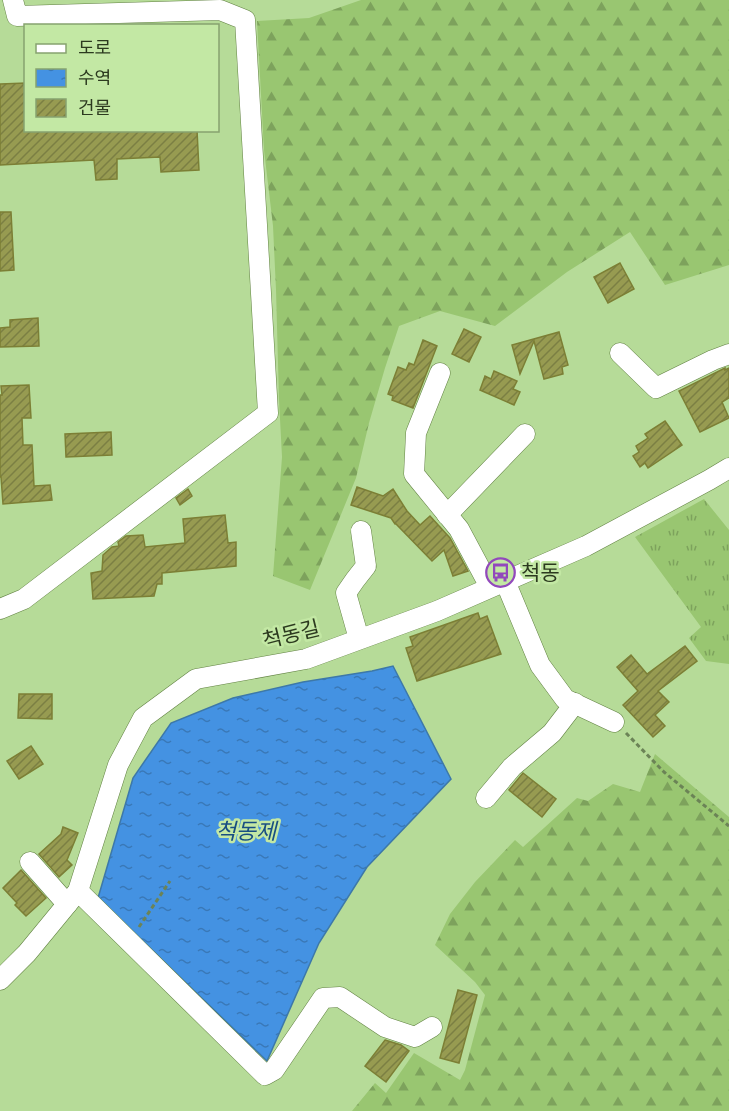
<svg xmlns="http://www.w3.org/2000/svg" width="729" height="1111" font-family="Arial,'Noto Sans KR',sans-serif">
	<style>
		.grass { fill: url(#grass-tufts) }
		.forest { fill: url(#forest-firs) }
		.water { fill: url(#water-ripples); stroke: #3d78a8; stroke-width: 1.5 }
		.building { fill: url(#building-hatch); stroke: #7c7f35; stroke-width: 1.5 }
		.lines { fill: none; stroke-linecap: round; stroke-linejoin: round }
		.minor-casing { stroke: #628243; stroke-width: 21 }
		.path { stroke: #6b8356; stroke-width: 3; stroke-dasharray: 4.5 3; stroke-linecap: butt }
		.minor { stroke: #fff; stroke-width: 20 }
		.labels { text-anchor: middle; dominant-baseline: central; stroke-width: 5; stroke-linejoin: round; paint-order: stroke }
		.poi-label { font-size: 21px; fill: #2c3a1f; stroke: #c3e8a4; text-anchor: start }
		.street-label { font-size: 21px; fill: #2c3a1f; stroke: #c3e8a4 }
		.water-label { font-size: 22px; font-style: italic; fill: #184e82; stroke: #c3e8a4 }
	</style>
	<defs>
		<pattern id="grass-tufts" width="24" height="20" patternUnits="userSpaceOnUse" patternTransform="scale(1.5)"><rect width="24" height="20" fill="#99c671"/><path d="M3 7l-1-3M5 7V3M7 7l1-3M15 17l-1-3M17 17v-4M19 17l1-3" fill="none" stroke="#7da25c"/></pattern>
		<pattern id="forest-firs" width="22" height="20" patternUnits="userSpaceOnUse" patternTransform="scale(1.5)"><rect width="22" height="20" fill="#99c671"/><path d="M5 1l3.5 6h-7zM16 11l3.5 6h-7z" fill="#7da25c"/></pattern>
		<pattern id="water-ripples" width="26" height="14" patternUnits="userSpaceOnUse" patternTransform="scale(1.5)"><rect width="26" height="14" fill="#4492e2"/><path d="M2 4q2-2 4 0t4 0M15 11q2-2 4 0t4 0" fill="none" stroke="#3978b7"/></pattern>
		<pattern id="building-hatch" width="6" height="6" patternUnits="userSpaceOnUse" patternTransform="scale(1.5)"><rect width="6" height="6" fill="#979b51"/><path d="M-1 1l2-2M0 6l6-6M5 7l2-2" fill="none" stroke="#7b7f43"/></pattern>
	</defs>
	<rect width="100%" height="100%" fill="#b6db98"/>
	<path class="grass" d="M 704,499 L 729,530 L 729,664 L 706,661 L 689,638 L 701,627 L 635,537 Z"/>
	<g class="forest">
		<path d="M 361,0 L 729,0 L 729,265 L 665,285 L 630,232 L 567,272 L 495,326 L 440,311 L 399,326 L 385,368 L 369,423 L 356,478 L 310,590 L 273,576 L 282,457 L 279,400 L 276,290 L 273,226 L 264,150 L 257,21 L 309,18 Z"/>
		<path d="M 655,754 L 729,817 L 729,1111 L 352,1111 L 375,1083 L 386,1093 L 414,1053 L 460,1080 L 465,1070 L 485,995 L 475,982 L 435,945 L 450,914 L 475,882 L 515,840 L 523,847 L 577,798 L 588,801 L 613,784 L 640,792 Z"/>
	</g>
	<path class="water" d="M 393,666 L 451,779 L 367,867 L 319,943 L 267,1061 L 98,898 L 133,778 L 171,723 L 233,698 L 303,682 L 372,671 Z"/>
	<g class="building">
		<path d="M 26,83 L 26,130 L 197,130 L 199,170 L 161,172 L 160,157 L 117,159 L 117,179 L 96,180 L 94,160 L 0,165 L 0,84 Z"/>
		<path d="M 0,212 L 11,212 L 14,270 L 0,271 Z"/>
		<path d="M 620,263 L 634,289 L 608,303 L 594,277 Z"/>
		<path d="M 38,318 L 39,346 L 0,347 L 0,328 L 10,327 L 10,320 Z"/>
		<path d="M 464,329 L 481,337 L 469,362 L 452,354 Z"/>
		<path d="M 559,332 L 568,365 L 562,367 L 563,374 L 544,379 L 534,341 L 520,374 L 512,345 Z"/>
		<path d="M 423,340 L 437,346 L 413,408 L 392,400 L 393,396 L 388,394 L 398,367 L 406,370 L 409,363 L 414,365 Z"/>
		<path d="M 725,368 L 725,370 L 729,368 L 729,398 L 722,402 L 729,418 L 700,432 L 679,391 Z"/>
		<path d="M 494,371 L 517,381 L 513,389 L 520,392 L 514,405 L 480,390 L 485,376 L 491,379 Z"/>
		<path d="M 29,385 L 31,418 L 22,418 L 23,445 L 32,445 L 34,486 L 50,485 L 52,500 L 3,504 L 1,477 L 0,477 L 0,395 L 2,395 L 1,386 Z"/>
		<path d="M 665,421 L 682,445 L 648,468 L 645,463 L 640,467 L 633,456 L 639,452 L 636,446 L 648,438 L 645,434 Z"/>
		<path d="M 111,432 L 112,455 L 66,457 L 65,434 Z"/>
		<path d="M 357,487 L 383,496 L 393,489 L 407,511 L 420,525 L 430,516 L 450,538 L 468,571 L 453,576 L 444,550 L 432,561 L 396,524 L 395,524 L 391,518 L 351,505 Z"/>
		<path d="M 188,489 L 192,496 L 180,505 L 176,498 Z"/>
		<path d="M 225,515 L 228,543 L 236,542 L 236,566 L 162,573 L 162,584 L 157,584 L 154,596 L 93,599 L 91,573 L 102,571 L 103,555 L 112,547 L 119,546 L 118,542 L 126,536 L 143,535 L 145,547 L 185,543 L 183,519 Z"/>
		<path d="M 478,613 L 480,619 L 487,616 L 501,654 L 417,681 L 406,648 L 413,646 L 410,637 Z"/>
		<path d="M 685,646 L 697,661 L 658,691 L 669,702 L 655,715 L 665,726 L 653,737 L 623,705 L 638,691 L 617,667 L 631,655 L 647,674 Z"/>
		<path d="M 19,694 L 52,694 L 52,719 L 18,718 Z"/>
		<path d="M 31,746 L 43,764 L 19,779 L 7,761 Z"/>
		<path d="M 523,773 L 556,799 L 542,817 L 509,790 Z"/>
		<path d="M 63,827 L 78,833 L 67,860 L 72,865 L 59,877 L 39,854 L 61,834 Z"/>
		<path d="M 21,870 L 46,898 L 26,916 L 15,905 L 17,903 L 3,888 Z"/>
		<path d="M 458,990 L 477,995 L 459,1063 L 440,1058 Z"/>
		<path d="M 385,1040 L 401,1045 L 409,1051 L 386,1082 L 365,1066 Z"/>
	</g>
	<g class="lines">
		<defs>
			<g id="minor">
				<path d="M 620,353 L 656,388 L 713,360 L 729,354"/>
				<path d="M 440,373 L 416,433 L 414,474 L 459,529 L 490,587"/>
				<path d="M 447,515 L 525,434"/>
				<path d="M 505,581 L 540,665 L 565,699 L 614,722"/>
				<path d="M 0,609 L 24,599 L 268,413 L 245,20 L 220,10 L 17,16 L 13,0"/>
				<path d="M 359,639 L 346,593 L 355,580 L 366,566 L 361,531"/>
				<path d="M 486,798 L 512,767 L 552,733 L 575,703"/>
				<path d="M 30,862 L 67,904"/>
				<path d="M 78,891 L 265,1075 L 274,1070 L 323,998 L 340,997 L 385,1027 L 415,1037 L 432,1027"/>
				<path d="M 0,980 L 27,953 L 78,891 L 118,765 L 143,718 L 196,679 L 306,659 L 437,611 L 586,546 L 709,480 L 729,468"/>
			</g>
		</defs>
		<use href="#minor" class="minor-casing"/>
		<g class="path">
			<path d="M 626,733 L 664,772 L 729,826"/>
			<path d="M 139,927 L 170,881"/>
		</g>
		<use href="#minor" class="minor"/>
	</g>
	<defs>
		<symbol id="bus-ring" viewBox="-11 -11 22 22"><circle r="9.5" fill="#c3e8a4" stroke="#9249bc" stroke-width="1.5"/><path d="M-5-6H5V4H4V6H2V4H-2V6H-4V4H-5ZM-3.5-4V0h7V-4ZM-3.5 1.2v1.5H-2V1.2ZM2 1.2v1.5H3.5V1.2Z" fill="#9249bc"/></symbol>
	</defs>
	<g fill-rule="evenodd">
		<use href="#bus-ring" x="484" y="556" width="33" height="33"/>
	</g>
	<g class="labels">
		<g class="poi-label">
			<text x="521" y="572">척동</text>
		</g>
		<g class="street-label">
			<text transform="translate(291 634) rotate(-14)">척동길</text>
		</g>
		<g class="water-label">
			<text x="246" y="831">척동제</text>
		</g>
	</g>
	<rect x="24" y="24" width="195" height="108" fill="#c3e8a4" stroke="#87a26f" stroke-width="1.5"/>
	<rect x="36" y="44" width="30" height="9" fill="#ffffff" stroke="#87a26f" stroke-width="1.5"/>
	<text x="78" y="54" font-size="18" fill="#2c3a1f">도로</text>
	<rect x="36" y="69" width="30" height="18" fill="url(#water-ripples)" stroke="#87a26f" stroke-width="1.5"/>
	<text x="78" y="84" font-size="18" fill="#2c3a1f">수역</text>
	<rect x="36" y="99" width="30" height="18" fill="url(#building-hatch)" stroke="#87a26f" stroke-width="1.5"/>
	<text x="78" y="114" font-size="18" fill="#2c3a1f">건물</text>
</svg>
